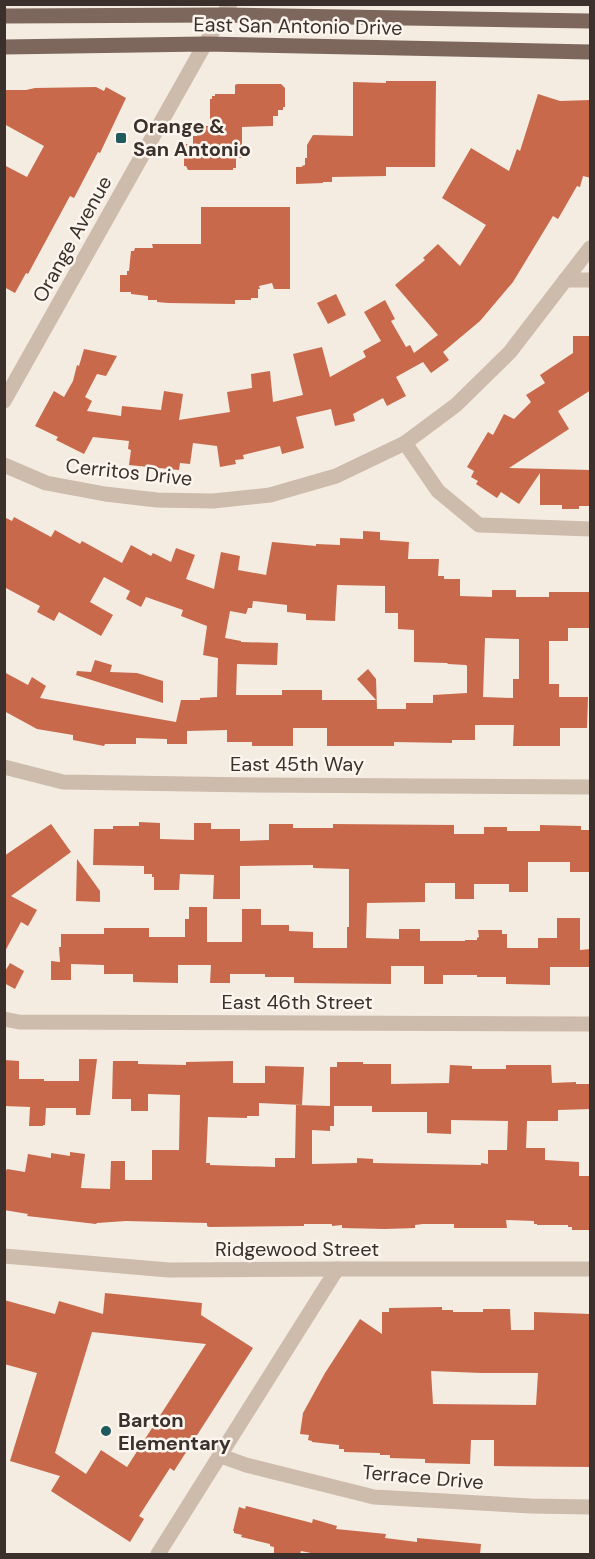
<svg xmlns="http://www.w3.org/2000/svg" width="595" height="1559" font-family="'DM Sans',sans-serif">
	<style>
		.building { fill: #c8694b; fill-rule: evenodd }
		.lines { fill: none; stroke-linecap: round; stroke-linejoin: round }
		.minor { stroke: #cdbbac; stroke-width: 15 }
		.major { stroke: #7d675c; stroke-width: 15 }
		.poi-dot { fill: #1f5a5e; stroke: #fbf5ee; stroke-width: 2 }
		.labels { text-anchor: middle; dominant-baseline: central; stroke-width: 5; stroke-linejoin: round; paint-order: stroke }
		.street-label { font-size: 20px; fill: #3b302b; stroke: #fbf5ee }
		.poi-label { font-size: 20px; font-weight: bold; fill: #3b302b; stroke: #fbf5ee; text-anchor: start }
	</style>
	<rect width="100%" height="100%" fill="#f4ebe1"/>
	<g class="building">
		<path d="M 386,81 L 436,81 L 435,167 L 386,167 L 386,176 L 332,177 L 332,182 L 323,182 L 323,183 L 296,184 L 296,167 L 302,167 L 302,166 L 305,165 L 305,158 L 307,158 L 307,145 L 313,135 L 353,136 L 353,82 L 386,83 Z"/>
		<path d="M 237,84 L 281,84 L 285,88 L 285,107 L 283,107 L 283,110 L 278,110 L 278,116 L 273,116 L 273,126 L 242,127 L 242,158 L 236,158 L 236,168 L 233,168 L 233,170 L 188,170 L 186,166 L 184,166 L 184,147 L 185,147 L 186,144 L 193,144 L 193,136 L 197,136 L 197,126 L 210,126 L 210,99 L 212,99 L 212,96 L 215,96 L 215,94 L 235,94 L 235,85 Z"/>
		<path d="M 96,87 L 104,91 L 106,87 L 126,98 L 100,153 L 98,152 L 74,198 L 70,196 L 28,274 L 26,273 L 15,293 L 4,287 L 4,165 L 27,177 L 44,146 L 4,124 L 4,90 L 26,90 L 35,88 Z"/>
		<path d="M 538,94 L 560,101 L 591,100 L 591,178 L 583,176 L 580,187 L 577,186 L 558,219 L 553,216 L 513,282 L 480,321 L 443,352 L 449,360 L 431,373 L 423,362 L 396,377 L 406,396 L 387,406 L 383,398 L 353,414 L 355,421 L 335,426 L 331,409 L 296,417 L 304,448 L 282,454 L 280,446 L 243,455 L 244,459 L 235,460 L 236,464 L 220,467 L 217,446 L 193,443 L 190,464 L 180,463 L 179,470 L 129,465 L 131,450 L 128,449 L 129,441 L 93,437 L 84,454 L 56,440 L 58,437 L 35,426 L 54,391 L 64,397 L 73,381 L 77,365 L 79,366 L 84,349 L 117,356 L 106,376 L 97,374 L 85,397 L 92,401 L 87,411 L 121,416 L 122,406 L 161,410 L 164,391 L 183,394 L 179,420 L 230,412 L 227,392 L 252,388 L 251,374 L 270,371 L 273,402 L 303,395 L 293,354 L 322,347 L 330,377 L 366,357 L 363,351 L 381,341 L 364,312 L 385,300 L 395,319 L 391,321 L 406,347 L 410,345 L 414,353 L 438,335 L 395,285 L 425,260 L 423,258 L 438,244 L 460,266 L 486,225 L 442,198 L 471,148 L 509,171 L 517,149 L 520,151 Z"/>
		<path d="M 201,207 L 290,207 L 290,289 L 274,289 L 272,283 L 259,286 L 260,289 L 258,289 L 258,298 L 251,298 L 251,300 L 235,300 L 235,304 L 168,303 L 157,302 L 157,300 L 148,300 L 148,296 L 131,294 L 131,292 L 120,292 L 120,275 L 127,275 L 127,271 L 129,271 L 131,251 L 134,251 L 135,248 L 153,248 L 152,244 L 201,244 Z"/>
		<path d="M 336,294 L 346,315 L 328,324 L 317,303 Z"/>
		<path d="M 573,336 L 591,336 L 591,390 L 558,411 L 569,429 L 509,468 L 591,470 L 591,506 L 579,506 L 579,509 L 562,509 L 562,505 L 540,505 L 540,473 L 519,504 L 501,492 L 497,498 L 476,484 L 478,481 L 471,477 L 474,471 L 467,467 L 488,432 L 493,435 L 504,414 L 514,419 L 531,402 L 526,395 L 545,383 L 540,375 L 573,353 Z"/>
		<path d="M 4,517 L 12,521 L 14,517 L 51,537 L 55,530 L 80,544 L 82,541 L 122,563 L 131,545 L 151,556 L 153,553 L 171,562 L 176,548 L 195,555 L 186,579 L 214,589 L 221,552 L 240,556 L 238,570 L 266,575 L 272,542 L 316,546 L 316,544 L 340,545 L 340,538 L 363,539 L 363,531 L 380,532 L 380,540 L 409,542 L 408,559 L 439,559 L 438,576 L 444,576 L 444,579 L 460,579 L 460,596 L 492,597 L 492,590 L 516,590 L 516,597 L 549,597 L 549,592 L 591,592 L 591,628 L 568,628 L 568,641 L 549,641 L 549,684 L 559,684 L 559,697 L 588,697 L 587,728 L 560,728 L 560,746 L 513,746 L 514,725 L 475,725 L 475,740 L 452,740 L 452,743 L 394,742 L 394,746 L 327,746 L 327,728 L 293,728 L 293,746 L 252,746 L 252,742 L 227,742 L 227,730 L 187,731 L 187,744 L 167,744 L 167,739 L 136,738 L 136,744 L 105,744 L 104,746 L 73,740 L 73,735 L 37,729 L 4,711 L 4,672 L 28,685 L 32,677 L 46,686 L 40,698 L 176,722 L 181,700 L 200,700 L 200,698 L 217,697 L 218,658 L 203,655 L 207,626 L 181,616 L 183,610 L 146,597 L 141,607 L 126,599 L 130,591 L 104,577 L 90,602 L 113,615 L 101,636 L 59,612 L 54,621 L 37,612 L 40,606 L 4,587 ZM 337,585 L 385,586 L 385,613 L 398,613 L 398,629 L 414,630 L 414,662 L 447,663 L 448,664 L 466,665 L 467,666 L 467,693 L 433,695 L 433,703 L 406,703 L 406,709 L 377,709 L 376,679 L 368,669 L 357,679 L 376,700 L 322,700 L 322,690 L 282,690 L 282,695 L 236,695 L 237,664 L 277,665 L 278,643 L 241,642 L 241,641 L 225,638 L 230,611 L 246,614 L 248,608 L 252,608 L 253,601 L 287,605 L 287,612 L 306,614 L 306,620 L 335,621 ZM 485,638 L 519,639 L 519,679 L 513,679 L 513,698 L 483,697 Z"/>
		<path d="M 95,660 L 112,665 L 110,672 L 137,673 L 163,681 L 163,703 L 76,675 L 77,671 L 91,672 Z"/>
		<path d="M 139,822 L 160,823 L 160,839 L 194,840 L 194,823 L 211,823 L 211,829 L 240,829 L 240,841 L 269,840 L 269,824 L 293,824 L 293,828 L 333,828 L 333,824 L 454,825 L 454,834 L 484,834 L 484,827 L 507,827 L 507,831 L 540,831 L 540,825 L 581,826 L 581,830 L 591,830 L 591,872 L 570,872 L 570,862 L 528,862 L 528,892 L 509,892 L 509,884 L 474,884 L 474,899 L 455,899 L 455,883 L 425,883 L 425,902 L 367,903 L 366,938 L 399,939 L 399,929 L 420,929 L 420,941 L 465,941 L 465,940 L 477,940 L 477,938 L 479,937 L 478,930 L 502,930 L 502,934 L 507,934 L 507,948 L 538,948 L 538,938 L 557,938 L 557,918 L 580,918 L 580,950 L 591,949 L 591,967 L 550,967 L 550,985 L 506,984 L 506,977 L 477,977 L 477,975 L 443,975 L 443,984 L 424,984 L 424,966 L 391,966 L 391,984 L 294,983 L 294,977 L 265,977 L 265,974 L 230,974 L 230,983 L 210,983 L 211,965 L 178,965 L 178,983 L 133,982 L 133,974 L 104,974 L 104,965 L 71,964 L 71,980 L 51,980 L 51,961 L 60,962 L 59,947 L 61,947 L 61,934 L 104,934 L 104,928 L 149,928 L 149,937 L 185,937 L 185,919 L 189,919 L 189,907 L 207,907 L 207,942 L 242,942 L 242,909 L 261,909 L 261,925 L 289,925 L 289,931 L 313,932 L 313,948 L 347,948 L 347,927 L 349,927 L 349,869 L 313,868 L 313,865 L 240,866 L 240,899 L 213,899 L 214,875 L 180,874 L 179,890 L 154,890 L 154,877 L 152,877 L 152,874 L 144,874 L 144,866 L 93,865 L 94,829 L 113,829 L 113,826 L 139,826 Z"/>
		<path d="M 51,824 L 71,852 L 11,896 L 37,910 L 28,926 L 21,922 L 4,953 L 4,856 Z"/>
		<path d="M 77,859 L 100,891 L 100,902 L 76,901 Z"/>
		<path d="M 10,963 L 24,971 L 15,989 L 4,983 L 4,973 Z"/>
		<path d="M 79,1059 L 97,1059 L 90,1115 L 76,1115 L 76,1108 L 46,1108 L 45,1125 L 43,1125 L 43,1126 L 29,1126 L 30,1107 L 4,1106 L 4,1060 L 19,1061 L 19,1079 L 44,1079 L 44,1081 L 79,1081 Z"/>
		<path d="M 113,1061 L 138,1061 L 138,1064 L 186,1065 L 186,1062 L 233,1061 L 233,1083 L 265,1083 L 265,1066 L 304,1067 L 302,1105 L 259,1103 L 259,1116 L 247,1116 L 247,1118 L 208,1117 L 206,1163 L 210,1163 L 210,1165 L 275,1167 L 275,1158 L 295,1158 L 296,1105 L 330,1106 L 330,1067 L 337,1067 L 337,1062 L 363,1062 L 363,1064 L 391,1064 L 391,1084 L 449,1083 L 450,1065 L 472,1066 L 472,1069 L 506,1069 L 506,1065 L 551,1065 L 552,1083 L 576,1082 L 576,1084 L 591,1084 L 591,1109 L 558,1110 L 558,1121 L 527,1121 L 526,1148 L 545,1148 L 545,1160 L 579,1162 L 579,1176 L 591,1176 L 591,1230 L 572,1230 L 572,1227 L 568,1227 L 568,1225 L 537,1225 L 537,1224 L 534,1224 L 534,1221 L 506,1220 L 507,1228 L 454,1228 L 454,1224 L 423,1224 L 415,1225 L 415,1228 L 385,1229 L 342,1228 L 342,1225 L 332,1226 L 332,1224 L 304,1224 L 304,1226 L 302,1226 L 209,1227 L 207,1226 L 207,1223 L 126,1221 L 97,1223 L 96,1224 L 27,1216 L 28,1214 L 4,1210 L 4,1171 L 6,1171 L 7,1169 L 25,1172 L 28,1154 L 51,1158 L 51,1153 L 70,1156 L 70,1152 L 85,1154 L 81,1188 L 110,1189 L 111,1161 L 125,1161 L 125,1180 L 152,1180 L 152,1150 L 179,1150 L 180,1095 L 148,1094 L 148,1111 L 131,1111 L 131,1099 L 112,1099 ZM 334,1106 L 372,1106 L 372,1112 L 427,1112 L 427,1133 L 451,1134 L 451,1120 L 508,1121 L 507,1150 L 488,1150 L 488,1164 L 481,1163 L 481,1165 L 373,1163 L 373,1159 L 357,1158 L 357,1163 L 312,1164 L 312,1130 L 330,1131 L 330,1126 L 334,1126 Z"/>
		<path d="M 105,1293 L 202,1303 L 201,1315 L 253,1348 L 174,1471 L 170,1468 L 139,1516 L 144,1519 L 130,1542 L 51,1491 L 60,1476 L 10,1461 L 37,1373 L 4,1364 L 4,1300 L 55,1314 L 59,1301 L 103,1314 ZM 92,1332 L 206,1344 L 127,1467 L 101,1450 L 86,1474 L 55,1453 Z"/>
		<path d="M 442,1307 L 442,1310 L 453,1310 L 453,1312 L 483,1312 L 483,1309 L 510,1309 L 511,1330 L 534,1330 L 534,1312 L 591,1314 L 591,1467 L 494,1466 L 494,1440 L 471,1440 L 470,1464 L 425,1463 L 425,1459 L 390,1458 L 390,1455 L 380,1455 L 380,1453 L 344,1452 L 344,1449 L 339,1449 L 339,1445 L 312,1442 L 312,1441 L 308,1440 L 309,1435 L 300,1434 L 303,1413 L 325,1373 L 360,1319 L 382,1334 L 382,1312 L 389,1312 L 389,1308 ZM 431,1371 L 482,1373 L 538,1373 L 536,1405 L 433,1404 Z"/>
		<path d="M 246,1506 L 312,1523 L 313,1519 L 337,1526 L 336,1529 L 386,1534 L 385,1538 L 417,1542 L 417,1538 L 481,1544 L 480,1554 L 316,1554 L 301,1551 L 300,1554 L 274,1554 L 274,1547 L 270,1546 L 270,1544 L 241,1537 L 242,1535 L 234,1533 L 234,1531 L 233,1531 L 239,1507 L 245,1509 Z"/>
	</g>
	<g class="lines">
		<g class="minor">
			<path d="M 565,280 L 590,280"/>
			<path d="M 4,401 L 205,44 L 230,4"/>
			<path d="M 405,443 L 438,491 L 479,525 L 590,529"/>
			<path d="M 4,465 L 46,483 L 105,494 L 157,500 L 213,501 L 270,495 L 336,476 L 405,443 L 456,405 L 510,352 L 590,248"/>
			<path d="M 4,767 L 63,782 L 253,785 L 590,787"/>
			<path d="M 4,1019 L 19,1022 L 590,1024"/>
			<path d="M 4,1256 L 169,1270 L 337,1269 L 590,1269"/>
			<path d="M 221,1456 L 246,1465 L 374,1497 L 531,1506 L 590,1507"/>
			<path d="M 158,1554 L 337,1269"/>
		</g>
		<g class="major">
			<path d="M 4,16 L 224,15 L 590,21"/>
			<path d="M 4,47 L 205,44 L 590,52"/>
		</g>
	</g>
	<g class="poi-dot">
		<rect x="115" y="132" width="12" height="12" rx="3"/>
		<circle cx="106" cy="1431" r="6"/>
	</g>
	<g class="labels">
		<g class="street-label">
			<text transform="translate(298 26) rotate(1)">East San Antonio Drive</text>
			<text transform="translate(72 239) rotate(-61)">Orange Avenue</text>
			<text transform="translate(129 472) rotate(6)">Cerritos Drive</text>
			<text x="297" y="764">East 45th Way</text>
			<text x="297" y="1002">East 46th Street</text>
			<text x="297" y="1249">Ridgewood Street</text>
			<text transform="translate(423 1477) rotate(5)">Terrace Drive</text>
		</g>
		<g class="poi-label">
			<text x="133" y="126">Orange &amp;<tspan x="133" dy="23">San Antonio</tspan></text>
			<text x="118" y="1420">Barton<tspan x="118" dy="23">Elementary</tspan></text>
		</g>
	</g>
	<rect width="595" height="1559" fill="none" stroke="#3b302b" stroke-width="12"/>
</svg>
